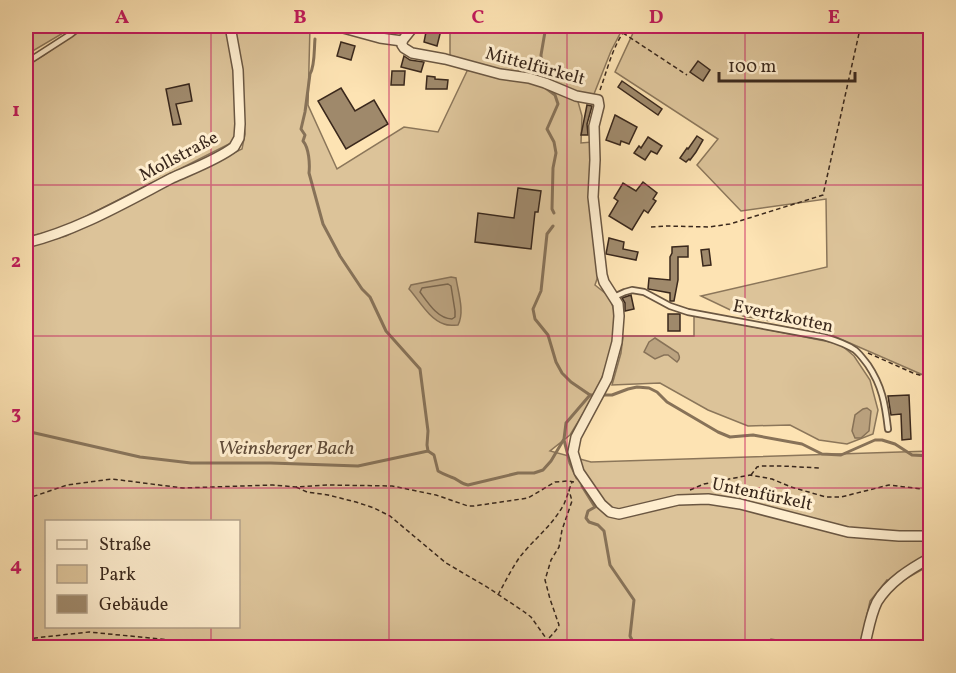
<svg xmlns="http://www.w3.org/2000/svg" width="956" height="673" font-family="Vollkorn,serif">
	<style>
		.green { fill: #dcc399; stroke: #8b765a; stroke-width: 1.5; fill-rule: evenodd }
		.water { fill: #bba380; stroke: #877258; stroke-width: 1.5 }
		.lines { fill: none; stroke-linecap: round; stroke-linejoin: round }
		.shore { stroke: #7a664e; stroke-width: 1.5 }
		.stream { stroke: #877258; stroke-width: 3 }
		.building { fill: #9f896b; stroke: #3a281c; stroke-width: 1.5 }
		.service-casing { stroke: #6b5742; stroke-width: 8 }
		.minor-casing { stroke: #6b5742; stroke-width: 12 }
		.path { stroke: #3a281c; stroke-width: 1.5; stroke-dasharray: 4.5 3; stroke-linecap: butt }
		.service { stroke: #feedce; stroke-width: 4.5 }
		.minor { stroke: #feedce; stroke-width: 9 }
		.grid { fill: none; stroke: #c2185b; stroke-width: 1.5; stroke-opacity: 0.55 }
		.labels { text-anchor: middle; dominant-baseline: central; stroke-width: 6; stroke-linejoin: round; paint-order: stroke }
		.street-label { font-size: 18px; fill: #3a281c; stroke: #feedce }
		.water-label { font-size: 20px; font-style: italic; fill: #614d3a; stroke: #feedce }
		.neatline { fill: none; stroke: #c2185b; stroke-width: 2 }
		.grid-label { font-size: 20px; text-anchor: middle; font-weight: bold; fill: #c2185b }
	</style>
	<rect width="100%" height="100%" fill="#fde3b3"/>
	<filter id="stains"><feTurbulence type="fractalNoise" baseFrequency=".00333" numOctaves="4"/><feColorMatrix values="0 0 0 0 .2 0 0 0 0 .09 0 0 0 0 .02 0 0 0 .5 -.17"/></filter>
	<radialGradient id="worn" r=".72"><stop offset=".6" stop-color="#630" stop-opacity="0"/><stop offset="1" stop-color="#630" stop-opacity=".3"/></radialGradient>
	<g class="green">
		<path d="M 26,26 L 75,26 L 26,55 Z"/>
		<path d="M 85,26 L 225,26 L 236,70 L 237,127 L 233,142 L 61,229 L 26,237 L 26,66 L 44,55 Z"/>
		<path d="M 234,26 L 310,26 L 308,105 L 337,169 L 404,127 L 438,132 L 468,69 L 535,82 L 577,98 L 582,116 L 581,143 L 592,142 L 593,232 L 598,276 L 595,285 L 610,297 L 614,311 L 616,329 L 612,350 L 597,391 L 570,435 L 550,451 L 591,462 L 930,451 L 930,565 L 897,584 L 887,580 L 870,601 L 860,647 L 821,647 L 771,639 L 770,648 L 26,648 L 26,247 L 66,236 L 199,169 L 242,149 L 245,134 ZM 46,522 L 238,522 L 238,626 L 46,626 Z"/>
		<path d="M 450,26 L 624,26 L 611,51 L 594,94 L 580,93 L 481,67 L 450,56 Z"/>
		<path d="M 638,26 L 930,26 L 930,378 L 820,330 L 743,316 L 701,296 L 827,267 L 826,199 L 741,211 L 697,165 L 718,139 L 615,72 L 634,31 Z"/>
		<path d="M 694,315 L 840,344 L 854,356 L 870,380 L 878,410 L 873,434 L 847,444 L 819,440 L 790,425 L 748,426 L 708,410 L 660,383 L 612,385 L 621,353 L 623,336 L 694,336 Z"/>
	</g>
	<g class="water">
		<path d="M 451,277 L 456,278 C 458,292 465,312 458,325 C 453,325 448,326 444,324 C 429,319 419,300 409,289 L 411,285 Z"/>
		<path d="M 655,338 L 678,353 C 680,357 680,359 677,362 L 668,355 L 664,355 L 655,359 L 644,352 L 649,342 Z"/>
		<path d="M 867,408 L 871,411 L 869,431 L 861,438 L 855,438 L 852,431 L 855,415 L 863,409 Z"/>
	</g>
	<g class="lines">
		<path class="shore" d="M 448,284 L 451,286 L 455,311 L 455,317 L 452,319 C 438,319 428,303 420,292 L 422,288 Z"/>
		<g class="stream">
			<path d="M 315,39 C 314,49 315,66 310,74 L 305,112 L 301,129 L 305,135 L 303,141 C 309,148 310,164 309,173 L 323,224 L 340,256 L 362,289 L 370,297 L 386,331 L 420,369 L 428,431 L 427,445 L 428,451"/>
			<path d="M 542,71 L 541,55 L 546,26"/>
			<path d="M 543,86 L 555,95 L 558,104 L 547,129 L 554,142 L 556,153 L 553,168 L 552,209 L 554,213"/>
			<path d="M 553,226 L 547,234 L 541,291 L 533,309 L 535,319 L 548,335 L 556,362 L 562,373 L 571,382 L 590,395"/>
			<path d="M 602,395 L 612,395 L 628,389 L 637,387 L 649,388 L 657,392 L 667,402 L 718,432 L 730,437 L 753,435 L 802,444 L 822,454 L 841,455 L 875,440 L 882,440 L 895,444 L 912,455 L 930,456"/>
			<path d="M 26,431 L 140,457 L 191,463 L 271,463 L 358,466 L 428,451 L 434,455 L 438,471 C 443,474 446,475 451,477 C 458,479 461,484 468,485 L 518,473 L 534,473 L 543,470 L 551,461 L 564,439 L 566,423 L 590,395 L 595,395"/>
			<path d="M 564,440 L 570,463 L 577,478"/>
			<path d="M 582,486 L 595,507 L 588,511 L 586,518 L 589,522 L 598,525 L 604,531 L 610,565 L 634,600 L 630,636 L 636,648"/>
		</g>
	</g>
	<g class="building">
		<path d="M 427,27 L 441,30 L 437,46 L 424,42 Z"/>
		<path d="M 341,42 L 355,46 L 351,60 L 337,56 Z"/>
		<path d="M 404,56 L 410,60 L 424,62 L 421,72 L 401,67 Z"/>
		<path d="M 698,61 L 710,70 L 703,81 L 690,72 Z"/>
		<path d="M 392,71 L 405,71 L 404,85 L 391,85 Z"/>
		<path d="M 427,76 L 435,77 L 435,79 L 448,80 L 447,89 L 426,89 Z"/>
		<path d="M 622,81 L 662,109 L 658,115 L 618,87 Z"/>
		<path d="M 189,84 L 192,101 L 176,104 L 181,124 L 173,125 L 166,89 Z"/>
		<path d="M 341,88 L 355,111 L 374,100 L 388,124 L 346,149 L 318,101 Z"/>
		<path d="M 587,105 L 592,106 L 587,124 L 588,135 L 581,135 Z"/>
		<path d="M 615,115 L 637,127 L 629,144 L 621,141 L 620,145 L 606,140 Z"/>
		<path d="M 697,136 L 703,140 L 696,152 L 690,160 L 689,159 L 686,162 L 680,158 L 687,148 L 688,149 Z"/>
		<path d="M 648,137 L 662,146 L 657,154 L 651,151 L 645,160 L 634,153 L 639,146 L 641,148 Z"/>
		<path d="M 643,182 L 657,193 L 653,199 L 656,201 L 648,213 L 644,210 L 632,230 L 609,216 L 618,201 L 614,198 L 623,183 L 636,191 Z"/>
		<path d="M 518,188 L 541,191 L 538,212 L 535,212 L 531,249 L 475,242 L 478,213 L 514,218 Z"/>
		<path d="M 609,238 L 624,242 L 623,249 L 638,252 L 636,260 L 606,254 Z"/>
		<path d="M 688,246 L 688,257 L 678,257 L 678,280 L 674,301 L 670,301 L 670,293 L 648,289 L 649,278 L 670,280 L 670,257 L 672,253 L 672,247 Z"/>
		<path d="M 709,249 L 711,265 L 703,266 L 701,250 Z"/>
		<path d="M 631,295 L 634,309 L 625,311 L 625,303 L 622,298 Z"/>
		<rect x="668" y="314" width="12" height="17"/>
		<path d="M 909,395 L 911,439 L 902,440 L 901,414 L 891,415 L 888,396 Z"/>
	</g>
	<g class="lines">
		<defs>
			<g id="service">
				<path d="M 26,63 L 71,34 L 81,26"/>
				<path d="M 614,297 L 625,292 L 632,290 L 644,292 L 670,306 L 688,312 L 824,337 C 834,340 846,344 855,350 C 860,354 864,360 868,365 C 882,386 885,403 888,429"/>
			</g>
			<g id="minor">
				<path d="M 336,26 L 380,38 L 402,41"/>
				<path d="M 402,41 L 402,45 L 404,48 L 412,53 L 445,59 L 500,74 L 529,78 L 545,83 L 576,96 L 598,100 L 599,106 L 594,126 L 595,160 L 593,197 L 602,275 L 604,282 L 618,304 L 619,316 L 617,342 L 607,379 L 576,437 L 573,452 L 579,472 L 601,504 L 610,512 L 619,514 L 678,500 L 708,499 L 740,504 L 848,532 L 899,536 L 930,536"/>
				<path d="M 402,41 L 414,26"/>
				<path d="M 26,243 C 78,230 124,203 172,178 C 192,169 217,160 234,147 L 239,138 L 240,124 L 238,70 L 230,26"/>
				<path d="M 864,648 C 868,633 870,616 877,602 C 889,582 910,569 930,558"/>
			</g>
		</defs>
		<use href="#service" class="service-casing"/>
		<use href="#minor" class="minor-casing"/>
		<g class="path">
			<path d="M 623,33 L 687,75"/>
			<path d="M 600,90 C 608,68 613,44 628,26"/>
			<path d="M 651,227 L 668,226 L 709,227 L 730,224 L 823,195 L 860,29 L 877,26"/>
			<path d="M 868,353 L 913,373 L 930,378"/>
			<path d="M 751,475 L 757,467 L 761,466 L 782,466 L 819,468"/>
			<path d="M 296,487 L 307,492 L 328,495 L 356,502 L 374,508 L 390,516 L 446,563 L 487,587 L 523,611 L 531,617 L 553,648"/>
			<path d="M 690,490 L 704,484 L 750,475 L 772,479 L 791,487 L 826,497 L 841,497 L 889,485 L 930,490"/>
			<path d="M 26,499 L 67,485 L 112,479 L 183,488 L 273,485 L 296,487 L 328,485 L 392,486 L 436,495 L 468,506 L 474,506 L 528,498 L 555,482 L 568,481 L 574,482"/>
			<path d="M 498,595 C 505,582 511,570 519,558 C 533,540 553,525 564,504 C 567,497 569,490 572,482"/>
			<path d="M 26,639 L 89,632 L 250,648"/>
			<path d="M 538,648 C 544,643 557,631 559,625 L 550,599 L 545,580 L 551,560 L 559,547 L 562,530 L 572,501 L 569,490"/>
		</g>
		<use href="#service" class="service"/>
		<use href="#minor" class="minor"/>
	</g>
	<path class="grid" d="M 211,26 L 211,522M 389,26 L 389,648M 567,26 L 567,648M 745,26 L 745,648M 26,185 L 930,185M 26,336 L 930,336M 26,488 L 930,488M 211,626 L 211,648"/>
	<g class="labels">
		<g class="street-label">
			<text transform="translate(535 67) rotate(15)">Mittelfürkelt</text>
			<text transform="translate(179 157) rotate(-28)">Mollstraße</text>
			<text transform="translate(783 317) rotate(12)">Evertzkotten</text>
			<text transform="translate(762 495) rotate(12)">Untenfürkelt</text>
		</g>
		<g class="water-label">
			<text x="286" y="449">Weinsberger Bach</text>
		</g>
	</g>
	<rect width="956" height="673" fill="none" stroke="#fde3b3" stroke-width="66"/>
	<rect x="45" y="520" width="195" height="108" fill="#feedce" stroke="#b09e87" stroke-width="1.5"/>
	<rect x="57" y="540" width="30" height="9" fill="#feedce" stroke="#b09e87" stroke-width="1.5"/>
	<text x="99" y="550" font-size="18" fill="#3a281c">Straße</text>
	<rect x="57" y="565" width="30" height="18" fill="#dcc399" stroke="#b09e87" stroke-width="1.5"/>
	<text x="99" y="580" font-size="18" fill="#3a281c">Park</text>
	<rect x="57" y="595" width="30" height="18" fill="#9f896b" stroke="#b09e87" stroke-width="1.5"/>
	<text x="99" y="610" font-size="18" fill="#3a281c">Gebäude</text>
	<path d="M719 72v9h136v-9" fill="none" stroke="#3a281c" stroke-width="3"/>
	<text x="728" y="72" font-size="18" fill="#3a281c" stroke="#feedce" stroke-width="4.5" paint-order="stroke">100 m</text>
	<rect x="33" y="33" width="890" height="607" class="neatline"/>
	<g class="grid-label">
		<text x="122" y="23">A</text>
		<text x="300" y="23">B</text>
		<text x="478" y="23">C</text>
		<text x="656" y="23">D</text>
		<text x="834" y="23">E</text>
		<text x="16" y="116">1</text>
		<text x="16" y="267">2</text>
		<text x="16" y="419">3</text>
		<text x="16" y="571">4</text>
	</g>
	<rect width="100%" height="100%" filter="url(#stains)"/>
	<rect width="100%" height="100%" fill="url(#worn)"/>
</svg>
